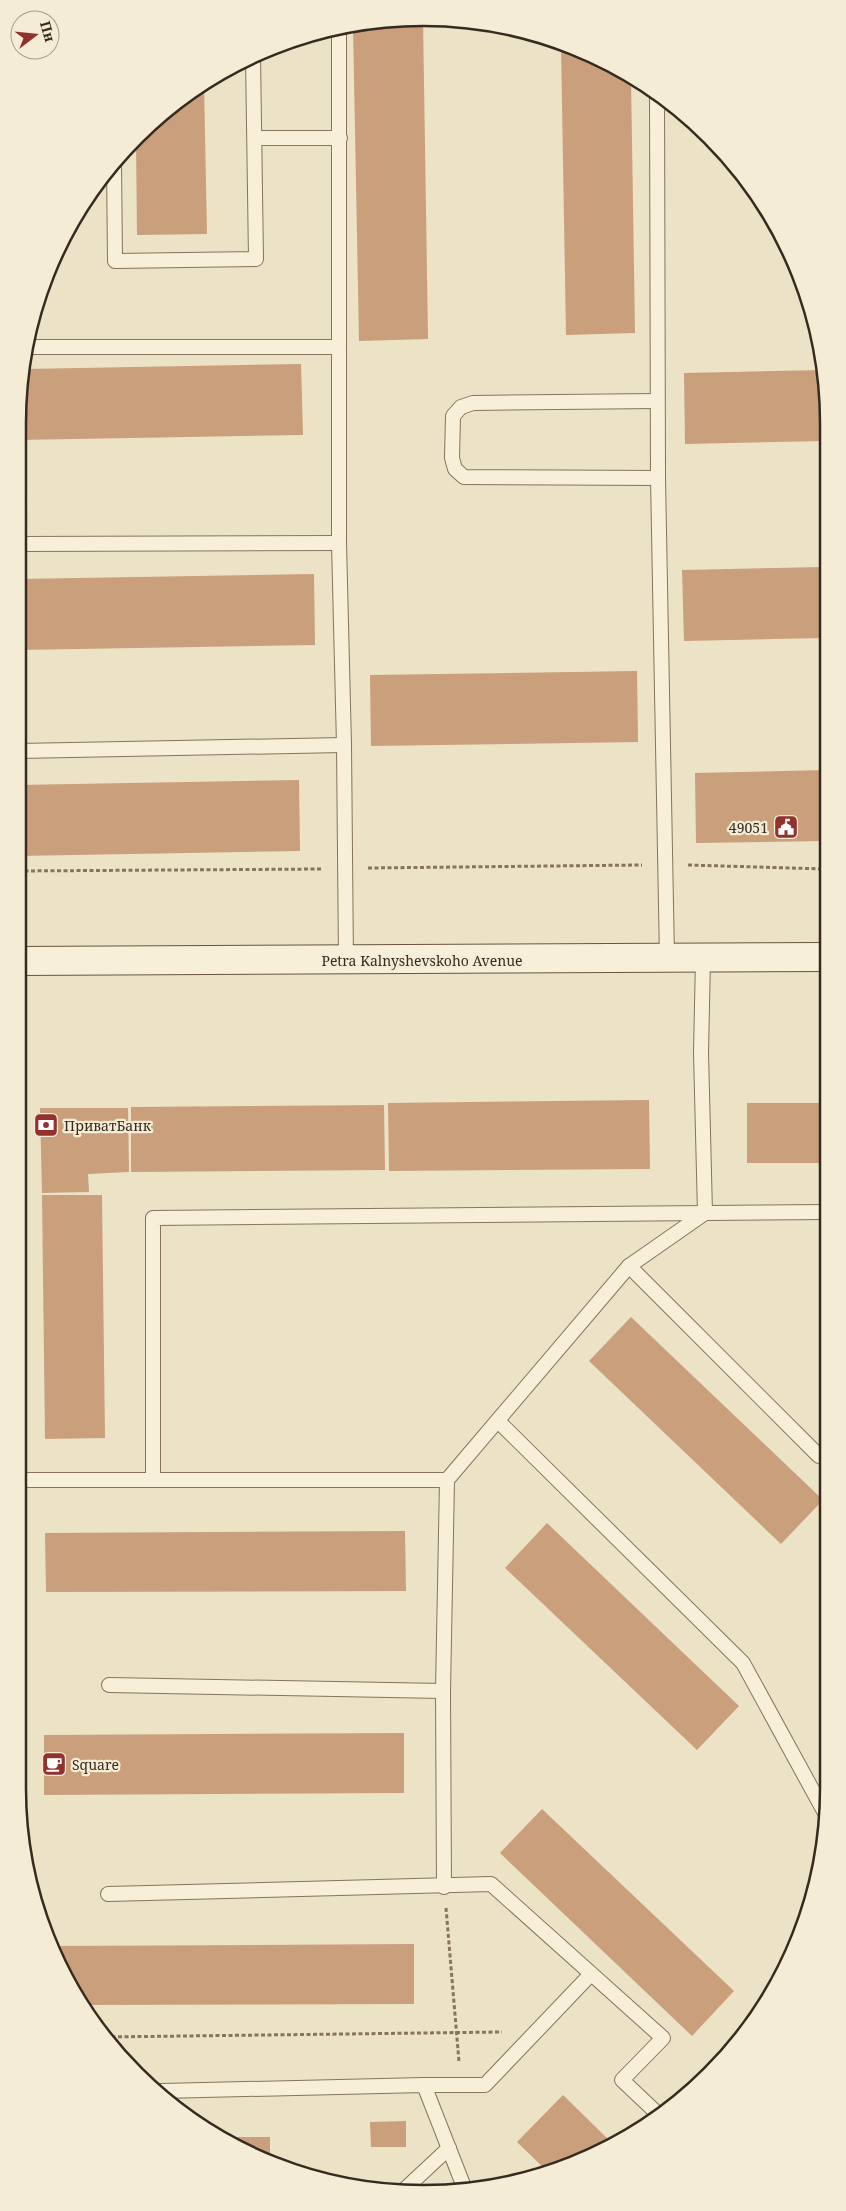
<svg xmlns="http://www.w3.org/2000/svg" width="846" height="2211" font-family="'Noto Serif',serif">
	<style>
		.building { fill: #c99f7c }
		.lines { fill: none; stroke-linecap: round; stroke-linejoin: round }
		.lane-casing { stroke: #86745c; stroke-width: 16 }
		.secondary-casing { stroke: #68553f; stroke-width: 30 }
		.path { stroke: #86745c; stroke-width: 3; stroke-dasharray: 4 2.5; stroke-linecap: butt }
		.lane { stroke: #f7efd8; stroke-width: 14 }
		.secondary { stroke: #f7efd8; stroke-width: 28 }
		.labels { text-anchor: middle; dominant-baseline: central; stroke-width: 4.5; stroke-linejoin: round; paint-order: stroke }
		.poi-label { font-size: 14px; fill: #372b1f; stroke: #f4ecd4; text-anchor: start }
		.street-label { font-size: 14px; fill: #372b1f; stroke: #f4ecd4 }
		.rim { fill: none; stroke: #372b1f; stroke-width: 2.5 }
	</style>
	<rect width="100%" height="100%" fill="#ece2c5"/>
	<g class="building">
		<path d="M 423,19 L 428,339 L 359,341 L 353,25 L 370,21 Z"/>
		<path d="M 561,46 L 631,78 L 635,333 L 566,335 Z"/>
		<path d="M 204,83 L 207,234 L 137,235 L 136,139 L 156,118 Z"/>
		<path d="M 301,364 L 303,435 L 18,440 L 25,369 Z"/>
		<path d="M 825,370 L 825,441 L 685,444 L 684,373 Z"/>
		<path d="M 825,567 L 826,638 L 684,641 L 682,570 Z"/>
		<path d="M 314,574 L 315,645 L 18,650 L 18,579 Z"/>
		<path d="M 637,671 L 638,742 L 371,746 L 370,675 Z"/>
		<path d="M 826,770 L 826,841 L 696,843 L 695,773 Z"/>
		<path d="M 299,780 L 300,851 L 18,856 L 18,785 Z"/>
		<path d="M 649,1100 L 650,1169 L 389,1171 L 388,1103 Z"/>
		<rect x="747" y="1103" width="80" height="60"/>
		<path d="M 384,1105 L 385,1170 L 131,1172 L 131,1107 Z"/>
		<path d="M 40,1108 L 128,1108 L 129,1172 L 88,1174 L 89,1192 L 42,1193 Z"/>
		<path d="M 42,1195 L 102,1195 L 105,1438 L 45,1439 Z"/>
		<path d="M 631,1317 L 823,1500 L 781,1544 L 589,1361 Z"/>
		<path d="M 547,1523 L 739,1706 L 697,1750 L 505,1568 Z"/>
		<path d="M 405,1531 L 406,1591 L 46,1592 L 45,1533 Z"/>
		<path d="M 404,1733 L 404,1793 L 44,1795 L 44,1735 Z"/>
		<path d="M 542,1809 L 734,1991 L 692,2036 L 500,1853 Z"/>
		<path d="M 414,1944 L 414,2004 L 82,2005 L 72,1990 L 53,1946 Z"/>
		<path d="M 563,2095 L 613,2144 L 578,2163 L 548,2172 L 517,2142 Z"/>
		<path d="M 406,2121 L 406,2147 L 371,2147 L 370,2122 Z"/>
		<path d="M 218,2137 L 270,2137 L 270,2162 L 221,2139 Z"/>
	</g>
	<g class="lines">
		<defs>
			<g id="lane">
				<path d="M 339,28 L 339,543 L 344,745 L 346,961"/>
				<path d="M 657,93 L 658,478 L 667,958"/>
				<path d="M 255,138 L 340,138"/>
				<path d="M 114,162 L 115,261 L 256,259 L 253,57"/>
				<path d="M 27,347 L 339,347"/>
				<path d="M 657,401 L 473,403 L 461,407 L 453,416 L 452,458 L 455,469 L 464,477 L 658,478"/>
				<path d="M 18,544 L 339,543"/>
				<path d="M 18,751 L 344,745"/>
				<path d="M 629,1266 L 819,1456"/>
				<path d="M 498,1421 L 743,1663 L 825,1813"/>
				<path d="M 18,1480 L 153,1480"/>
				<path d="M 447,1480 L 629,1266 L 705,1213 L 701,1053 L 703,958"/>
				<path d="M 109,1685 L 443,1691"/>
				<path d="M 444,1887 L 443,1691 L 447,1480 L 153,1480 L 153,1218 L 827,1212"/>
				<path d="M 108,1894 L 491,1884 L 663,2038 L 622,2080 L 659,2115"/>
				<path d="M 424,2085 L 485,2085 L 591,1974"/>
				<path d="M 161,2091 L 424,2085 L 464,2187"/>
				<path d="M 405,2189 L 449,2148"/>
			</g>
			<path id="secondary" d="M 18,961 L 826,957"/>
		</defs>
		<use href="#lane" class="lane-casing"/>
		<use href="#secondary" class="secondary-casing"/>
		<g class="path">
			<path d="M 688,865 L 826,869"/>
			<path d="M 368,868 L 642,865"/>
			<path d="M 18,871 L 322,869"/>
			<path d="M 446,1908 L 459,2062"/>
			<path d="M 105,2037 L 502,2032"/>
		</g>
		<use href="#lane" class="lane"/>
		<use href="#secondary" class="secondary"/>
	</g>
	<defs>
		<symbol id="civic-square" viewBox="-11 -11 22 22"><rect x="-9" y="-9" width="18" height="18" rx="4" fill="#92312e" stroke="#f4ecd4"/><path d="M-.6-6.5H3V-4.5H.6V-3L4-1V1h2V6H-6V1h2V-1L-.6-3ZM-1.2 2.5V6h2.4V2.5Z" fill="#fff"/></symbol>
		<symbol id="bank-square" viewBox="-11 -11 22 22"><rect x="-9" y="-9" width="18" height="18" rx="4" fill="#92312e" stroke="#f4ecd4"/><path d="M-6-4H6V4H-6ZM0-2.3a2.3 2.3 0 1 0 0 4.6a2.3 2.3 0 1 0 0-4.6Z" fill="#fff"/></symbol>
		<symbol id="cafe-square" viewBox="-11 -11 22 22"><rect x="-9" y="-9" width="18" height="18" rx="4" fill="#92312e" stroke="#f4ecd4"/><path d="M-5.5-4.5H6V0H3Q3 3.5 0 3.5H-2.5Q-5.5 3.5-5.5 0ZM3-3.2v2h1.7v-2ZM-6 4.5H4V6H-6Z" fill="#fff"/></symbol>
	</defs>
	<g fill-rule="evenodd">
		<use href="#civic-square" x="772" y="813" width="28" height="28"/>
		<use href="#bank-square" x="32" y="1111" width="28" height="28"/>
		<use href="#cafe-square" x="40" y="1750" width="28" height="28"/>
	</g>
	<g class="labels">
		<g class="poi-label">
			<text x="768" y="827" text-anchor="end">49051</text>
			<text x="64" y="1125">ПриватБанк</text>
			<text x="72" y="1764">Square</text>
		</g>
		<g class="street-label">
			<text x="422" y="960">Petra Kalnyshevskoho Avenue</text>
		</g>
	</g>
	<path d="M0 0H846V2211H0ZM423 26H423A397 397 0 0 1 820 423V1788A397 397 0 0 1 423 2185H423A397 397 0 0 1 26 1788V423A397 397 0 0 1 423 26Z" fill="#f4ecd4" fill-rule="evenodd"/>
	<path class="rim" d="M423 26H423A397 397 0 0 1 820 423V1788A397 397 0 0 1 423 2185H423A397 397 0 0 1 26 1788V423A397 397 0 0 1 423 26Z"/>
	<g transform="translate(35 35) rotate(74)"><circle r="24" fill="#f4ecd4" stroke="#a89f8c"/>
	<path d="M0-4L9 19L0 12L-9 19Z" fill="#92312e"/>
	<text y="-8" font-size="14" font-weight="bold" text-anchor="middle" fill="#372b1f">Пн</text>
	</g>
</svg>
